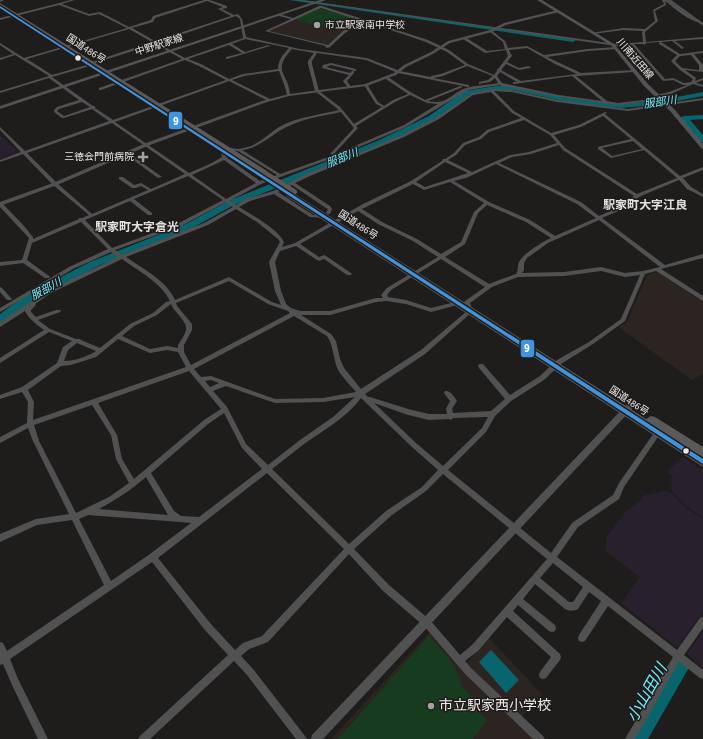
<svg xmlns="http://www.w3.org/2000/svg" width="703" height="739" font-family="'Source Sans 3','Noto Sans JP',sans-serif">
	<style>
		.commercial { fill: #28202c }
		.built { fill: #2c2421 }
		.green { fill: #173b1f }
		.water { fill: #08646d }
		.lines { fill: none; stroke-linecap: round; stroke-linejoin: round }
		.river { fill: #08646d; fill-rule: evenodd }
		.minor { fill: #525152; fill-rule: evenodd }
		.tertiary { fill: #525152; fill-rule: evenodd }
		.secondary { fill: #545354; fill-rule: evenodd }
		.trunk { fill: #5a5a5a; fill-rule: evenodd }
		.trunk-bridge { stroke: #5a5a5a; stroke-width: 6 }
		.bus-1-casing { stroke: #1f1c1b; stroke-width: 3 }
		.bus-1 { fill: #4094de; fill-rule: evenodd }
		.poi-dot { fill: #a4a2a1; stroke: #1f1c1b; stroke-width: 1.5 }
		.bus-dot { fill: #eceae9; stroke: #1f1c1b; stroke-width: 1.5 }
		.labels { text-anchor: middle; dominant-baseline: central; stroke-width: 3; stroke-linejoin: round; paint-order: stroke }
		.far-poi-label { font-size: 10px; fill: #eceae9; stroke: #1f1c1b; text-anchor: start }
		.far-street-label { font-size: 10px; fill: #eceae9; stroke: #1f1c1b }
		.far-water-label { font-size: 11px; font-style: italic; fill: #73edfd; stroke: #1f1c1b }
		.far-quarter-label { font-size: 12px; font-weight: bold; fill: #e3dfdd; stroke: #1f1c1b }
		.near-poi-label { font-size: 14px; fill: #eceae9; stroke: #1f1c1b; text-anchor: start }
		.near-water-label { font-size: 16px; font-style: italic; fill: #73edfd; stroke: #1f1c1b }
		.line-badge { stroke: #1f1c1b; stroke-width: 1.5 }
		.badge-label { font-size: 11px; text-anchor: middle; font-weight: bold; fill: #fff }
	</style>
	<rect width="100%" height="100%" fill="#1e1d1c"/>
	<g class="commercial">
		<path d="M 0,135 L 1,136 L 19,152 L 0,159 Z"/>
		<path d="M 683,457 L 703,470 L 703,518 L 686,506 L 671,490 L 672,475 L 669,475 L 668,470 Z"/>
		<path d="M 665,491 L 670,492 L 686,508 L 703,519 L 703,612 L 677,647 L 621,603 L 640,577 L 606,552 L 606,538 L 626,511 L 643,499 L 642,496 Z"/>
		<path d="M 703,631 L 703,668 L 687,654 Z"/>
	</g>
	<g class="built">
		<path d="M 319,8 L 362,20 L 342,32 L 327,45 L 269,31 Z"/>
		<path d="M 655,272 L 660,273 L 703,301 L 703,374 L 692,380 L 620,328 L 620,326 L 627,322 L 647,275 Z"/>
		<path d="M 430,632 L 451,653 L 464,673 L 534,739 L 331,739 Z"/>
		<path d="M 489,638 L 542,694 L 522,717 L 468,666 L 467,663 Z"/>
	</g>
	<g class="green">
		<path d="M 321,9 L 361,20 L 339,30 L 299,21 L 296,17 Z"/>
		<path d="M 429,636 L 448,656 L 460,677 L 461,686 L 478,703 L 475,708 L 487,720 L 473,739 L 338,739 Z"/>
	</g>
	<path class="water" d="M 491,650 L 519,680 L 506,693 L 479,662 Z"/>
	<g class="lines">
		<g class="river">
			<path d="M 289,0 L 303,0 L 576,40 L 573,42 Z"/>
			<path d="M 496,86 L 513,86 L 567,98 L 620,104 L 656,101 L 703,92 L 703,96 L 656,105 L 620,108 L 567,102 L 513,90 L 496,90 L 469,95 L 435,120 L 383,145 L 234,205 L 194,227 L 98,266 L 34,301 L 0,324 L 0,314 L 26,295 L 90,262 L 188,223 L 228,201 L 377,141 L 429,116 L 464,91 Z"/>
			<path d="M 703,115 L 703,119 L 690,120 L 703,135 L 703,142 L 700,142 L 680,118 L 684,116 Z"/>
			<path d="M 682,655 L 688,658 L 691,664 L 648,739 L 629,739 L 676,658 Z"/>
		</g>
		<g class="minor">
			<path d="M 0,0 L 4,0 L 0,2 Z"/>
			<path d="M 71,0 L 75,0 L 62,4 L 89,14 L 100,12 L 129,27 L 151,20 L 153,16 L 204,0 L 210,0 L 227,6 L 227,8 L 222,9 L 234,15 L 238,14 L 242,19 L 246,37 L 300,49 L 367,58 L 400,71 L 431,77 L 431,76 L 441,74 L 465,65 L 447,52 L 426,42 L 364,21 L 345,33 L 330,47 L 327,48 L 325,47 L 326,46 L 265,31 L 291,19 L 279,16 L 279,14 L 293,18 L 319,6 L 322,6 L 428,40 L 449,50 L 468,64 L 494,75 L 497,71 L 497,69 L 498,69 L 508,56 L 506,50 L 485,53 L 463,39 L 463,37 L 465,37 L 487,51 L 505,49 L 503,42 L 490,32 L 491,30 L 505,41 L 508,48 L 527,46 L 544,55 L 588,49 L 616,47 L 618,48 L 617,49 L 588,51 L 547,57 L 581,73 L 635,70 L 636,71 L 634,72 L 576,76 L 607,101 L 618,103 L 660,98 L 662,99 L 660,100 L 618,105 L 559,97 L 503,86 L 502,87 L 500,85 L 468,90 L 406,127 L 333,158 L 261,184 L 229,201 L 236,205 L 246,199 L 273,191 L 306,174 L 402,135 L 437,117 L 472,93 L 494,89 L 512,90 L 557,100 L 628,109 L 703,98 L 703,100 L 628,111 L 557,102 L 512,92 L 494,91 L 514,111 L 551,133 L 579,125 L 605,112 L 607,113 L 605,114 L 680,176 L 703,167 L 703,170 L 683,178 L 691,187 L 703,194 L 703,197 L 687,189 L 679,180 L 641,196 L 621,210 L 602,218 L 665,265 L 703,254 L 703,258 L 661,269 L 703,296 L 703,301 L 656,271 L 645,274 L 625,321 L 593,344 L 561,364 L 544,380 L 511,401 L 495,416 L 486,432 L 448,470 L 551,553 L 572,523 L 613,495 L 619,483 L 656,430 L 658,429 L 660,430 L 661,432 L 660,434 L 624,487 L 619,499 L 578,527 L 557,557 L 677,650 L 700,618 L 703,617 L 703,628 L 684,655 L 703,670 L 703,679 L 700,678 L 679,662 L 635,739 L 625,739 L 673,657 L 608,606 L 585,641 L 582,642 L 579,641 L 578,638 L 579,635 L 601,601 L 589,592 L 578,609 C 574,611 569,611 565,609 L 535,584 L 523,599 L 555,625 L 556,628 L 555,631 L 552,632 L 549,631 L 518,605 L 513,611 L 560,654 L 561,657 L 560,660 L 546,678 L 543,679 L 540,678 L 539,675 L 540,672 L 551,657 L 507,617 L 478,651 L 465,661 L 472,669 L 543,736 L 545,739 L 533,739 L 466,675 L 424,626 L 383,591 L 349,554 L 268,642 L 249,649 L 241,656 L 253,669 L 305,736 L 307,739 L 296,739 L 247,675 L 234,661 L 150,739 L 138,739 L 140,736 L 228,655 L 204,629 L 152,562 L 10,659 L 18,679 L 48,739 L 38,739 L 12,685 L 3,664 L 0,665 L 0,642 L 3,643 L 7,651 L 104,585 L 72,520 L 37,525 L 0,542 L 0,534 L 36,519 L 69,514 L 33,441 L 28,428 L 0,443 L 0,437 L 27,423 L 28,402 L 22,392 L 0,399 L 0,395 L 22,387 L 57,363 L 63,347 L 72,341 L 49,332 L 0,363 L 0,358 L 44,330 C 37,325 28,318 25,311 L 0,327 L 0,322 L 47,291 L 118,257 L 111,252 L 73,269 L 0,312 L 0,308 L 69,267 L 108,249 L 81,222 L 32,243 L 27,260 L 49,276 L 50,277 L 49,278 L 45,278 L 23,263 L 0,266 L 0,262 L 22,260 L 29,238 L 0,207 L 0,203 L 2,203 L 24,226 L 33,237 L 33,239 L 79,219 L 79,218 L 82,218 L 89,215 L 53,185 L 23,154 L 0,162 L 0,160 L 21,152 L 0,130 L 0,127 L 25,151 L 109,121 L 92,109 L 64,118 L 62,118 L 54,112 L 54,110 L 57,107 L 79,100 L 49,78 L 0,93 L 0,91 L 49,76 L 15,55 L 0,60 L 0,58 L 13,54 L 0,45 L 0,43 L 24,58 L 127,28 L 99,14 L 89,16 L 59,5 L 0,20 L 0,18 ZM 207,1 L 223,7 L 218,9 L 231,16 L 155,41 L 132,28 L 153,22 L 155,18 ZM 321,8 L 361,21 L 343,31 L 328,45 L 269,31 ZM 236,16 L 240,19 L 243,38 L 185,58 L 157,43 ZM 129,29 L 152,42 L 92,62 L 92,64 L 155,44 L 182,59 L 99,88 L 99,90 L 101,90 L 185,60 L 199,66 L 226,80 L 113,120 L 95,108 L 95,106 L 93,106 L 52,77 L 90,66 L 90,64 L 52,75 L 27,59 ZM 245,39 L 289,48 C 283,55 278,60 278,69 L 243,74 L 229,79 L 201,64 L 188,59 L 229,45 L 242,53 L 226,57 L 226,59 L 227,59 L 270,46 L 268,45 L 245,52 L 232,44 ZM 527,48 L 555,64 L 577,74 L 521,81 L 501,70 L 506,64 L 519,70 L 530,68 L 531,67 L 529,66 L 519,68 L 507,62 L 512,56 L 509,50 ZM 292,49 L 314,53 L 308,61 L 308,64 L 315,91 L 339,110 C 319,115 297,117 279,127 C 270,133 262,141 251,146 C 247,147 243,148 239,149 C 234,149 231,147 227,149 L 229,150 L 238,151 L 277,175 L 260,181 L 226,157 L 225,152 L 223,151 L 221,152 L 222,157 L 212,163 L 189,173 L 115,122 L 229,81 L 268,101 L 270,101 L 270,99 L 232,80 L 244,76 L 279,71 L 285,87 L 287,95 L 290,96 C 290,73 270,73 292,49 ZM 317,53 L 366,60 L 398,73 L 468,87 L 469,87 L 469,85 L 433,78 L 443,76 L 467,66 L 493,76 L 488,80 L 479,82 L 479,84 L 490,82 L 495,78 L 498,83 C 489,85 475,85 466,88 C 451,93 447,106 428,101 L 463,87 L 460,86 L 425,100 L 407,90 L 388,77 L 386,77 L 386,79 L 408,94 L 393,100 L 384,106 L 378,102 L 367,84 L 365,84 L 364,85 L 376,104 L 382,107 L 354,124 L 340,107 L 319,91 L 312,64 L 312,61 ZM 500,72 L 517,82 L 513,82 L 513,84 L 514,84 L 572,76 L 602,101 L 559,95 L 502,83 L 497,76 ZM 491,92 L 512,113 L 521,118 L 487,130 L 479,137 L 463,143 L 454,153 L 445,159 L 443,159 L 442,161 L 411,181 L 363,204 L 295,243 L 282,247 L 284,242 C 278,229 252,215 239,207 L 250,201 L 274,194 L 310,217 L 326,218 L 326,216 L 313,215 L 278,192 L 292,185 L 326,208 L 328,209 L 326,213 L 328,214 L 330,214 L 332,209 L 330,206 L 295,183 L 310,176 L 404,137 L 439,119 L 473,95 ZM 410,95 L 427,103 L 438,104 L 404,125 L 331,156 L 280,174 L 242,150 C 261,148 272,133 289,126 C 305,118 323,116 341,112 L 354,128 L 330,154 L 333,155 L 357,129 L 358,128 L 356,126 L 395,102 ZM 82,102 L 90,107 L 64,116 L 57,111 L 59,109 ZM 603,116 L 631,139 L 598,147 L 598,149 L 611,158 L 644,150 L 677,178 L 637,194 L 565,148 L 554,135 L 581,127 ZM 524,120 L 550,135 L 557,143 L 529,152 L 510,155 L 472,172 L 448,160 L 456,155 L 465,145 L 481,139 L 489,132 ZM 112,123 L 185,174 L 151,189 L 141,183 L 134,185 L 123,177 L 119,177 L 119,179 L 132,188 L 136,188 L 141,186 L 148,190 L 92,214 L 57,183 L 27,153 ZM 633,141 L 642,149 L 612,156 L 602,148 ZM 559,145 L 563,150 L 634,196 L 617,208 L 599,216 L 581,202 L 499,163 L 512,157 L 531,154 ZM 224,160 L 256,183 L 226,199 L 192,175 ZM 445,162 L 468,173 L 425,187 L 416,182 ZM 496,164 L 577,204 L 596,218 L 555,236 L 530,220 L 489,202 L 454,181 L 466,178 ZM 188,176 L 223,200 L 177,224 L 112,248 L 85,220 L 130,201 L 148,215 L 152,215 L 152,213 L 134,199 ZM 450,182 L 484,203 L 474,212 L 461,242 L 441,254 L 417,239 L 382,222 L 362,209 L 413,184 L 424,190 ZM 226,202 L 233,207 L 204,223 L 122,255 L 115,250 L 181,226 ZM 487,205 L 526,222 L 551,238 C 542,242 524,253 519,262 C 517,266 519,270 516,274 L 502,279 L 489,284 L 445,257 L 465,244 L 478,213 ZM 236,209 L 257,222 L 278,239 L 280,242 L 269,262 L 275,291 L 281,305 L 272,302 L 229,277 L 175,300 C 167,281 142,268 126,257 L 208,225 ZM 358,211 L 378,224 L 413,241 L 438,257 L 387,288 L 381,295 L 383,298 L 376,298 L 330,311 L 300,311 L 291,308 L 286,304 L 281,291 L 275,262 L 280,251 L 296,246 L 317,260 L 319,261 L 324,259 L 347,275 L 351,275 L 352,274 L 351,273 L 326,256 L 324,255 L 319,257 L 300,244 ZM 599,220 L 660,267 L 643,271 L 625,273 L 601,267 L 564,272 L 522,273 L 524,270 L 524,263 L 527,258 L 548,243 ZM 122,259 C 137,270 162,283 170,301 L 166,302 L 153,313 L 130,324 L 100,348 L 81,340 L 80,339 L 76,339 L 50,329 L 38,320 L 60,312 L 61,311 L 60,310 L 56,310 L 36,317 L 31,312 L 31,310 L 36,305 L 35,304 L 51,293 ZM 441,259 L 485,287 L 465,301 L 464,302 L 467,311 L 421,350 L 361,389 L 344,368 L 340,359 L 336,341 L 331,334 L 301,315 L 330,315 L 376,302 L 386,301 L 406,304 L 431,312 L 461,304 L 462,303 L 461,302 L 459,301 L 431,308 L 406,300 L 388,297 L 387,295 L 391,290 ZM 601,271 L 625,277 L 640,275 L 621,319 L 589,342 L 557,360 L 540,376 L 510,395 L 483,364 L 479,364 L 478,366 L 479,368 L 505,399 L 491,411 L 453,413 L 452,409 L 457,401 C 455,397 450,390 445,391 L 444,393 L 450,401 L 446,409 L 447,414 L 429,414 L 408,409 L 370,397 L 368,397 L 365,394 L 425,354 L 472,312 L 473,311 L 470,303 L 492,287 L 518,277 L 564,276 ZM 229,281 L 268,304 L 288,311 L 290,313 L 191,365 L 184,352 L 184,345 L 192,330 L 192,324 L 177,306 L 176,303 ZM 171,304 C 174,312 188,322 186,330 C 185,335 181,340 178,345 L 178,348 L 167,346 L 150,349 L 122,336 L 134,326 L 157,315 ZM 294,316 L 327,336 C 334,346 333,359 338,370 C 343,378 350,385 356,392 L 323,398 L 275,399 L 211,376 L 201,377 L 194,369 ZM 118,339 L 150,353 L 167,350 L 178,352 L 186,367 L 33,420 L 34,402 L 28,390 L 61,366 L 71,365 L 96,357 ZM 77,343 L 96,351 C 87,357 74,361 64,361 L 68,350 ZM 189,371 L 221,409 L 204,420 L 134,479 L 122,459 L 117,435 L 98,403 ZM 211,380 L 219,383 L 210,387 L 205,381 ZM 226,386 L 275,403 L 323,402 L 355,397 L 333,417 L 300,440 L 268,465 L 246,444 L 227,407 L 213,391 ZM 361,398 L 412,447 L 438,470 L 422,487 L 386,511 L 349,544 L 272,469 C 283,461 293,452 304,444 C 324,430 346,418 361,398 ZM 374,403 L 408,415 L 429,420 L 449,419 L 451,420 L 453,418 L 488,417 L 482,428 L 443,466 L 416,443 ZM 92,405 L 111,435 L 116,459 L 129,483 L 109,497 L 76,513 L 39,441 L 34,425 ZM 224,413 L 242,448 L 262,469 L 199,517 L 181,516 L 174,511 L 151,473 L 208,424 ZM 267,473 L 344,549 L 262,636 L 243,643 L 235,650 L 210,623 L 158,558 ZM 443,474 L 547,559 L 472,645 L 460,655 L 430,620 L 389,585 L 354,549 L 392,515 L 426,491 ZM 146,477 L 168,515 L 99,509 C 116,500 131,490 146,477 ZM 88,515 L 180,522 L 191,523 L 150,554 L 111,581 L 79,519 ZM 553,563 L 583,587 L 573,602 L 569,602 L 540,578 Z"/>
			<path d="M 295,0 L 302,0 L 616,44 L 643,42 L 642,32 L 643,31 L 623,30 L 593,34 L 591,33 L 623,28 L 645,29 L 655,21 L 653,10 L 664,4 L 662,0 L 667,0 L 691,17 L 700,22 C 691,23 673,7 665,1 L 666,5 L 655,11 L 658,21 L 645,32 L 646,42 L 703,37 L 703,39 L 675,41 L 683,47 L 684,48 L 682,49 L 672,41 L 661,42 L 680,54 L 703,51 L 703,53 L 694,54 L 703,65 L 703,72 L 685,70 L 696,78 L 695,81 L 703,78 L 703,80 L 696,83 L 703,85 L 703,87 L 693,84 L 671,94 L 656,97 L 656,95 L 669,92 L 687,85 L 683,85 L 673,80 L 663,81 L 632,45 L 616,46 ZM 659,42 L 659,44 L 677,55 L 671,61 L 680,70 L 693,79 L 691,82 L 684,83 L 673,78 L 665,79 L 634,44 L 643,44 L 645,45 L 646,43 ZM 691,55 L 699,65 L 699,70 L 682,68 L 675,61 L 680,56 Z"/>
			<path d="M 331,63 L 356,69 L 356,71 L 355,71 L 331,65 L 326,67 L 350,73 L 352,71 L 354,71 L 354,73 L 347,81 L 351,87 L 350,88 L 348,88 L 343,81 L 349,75 L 322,68 L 323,65 Z"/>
			<path d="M 125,152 L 127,152 L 162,177 L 158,178 L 125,154 Z"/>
			<path d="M 0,287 L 2,288 L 11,298 L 12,299 L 11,300 L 7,300 L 0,292 Z"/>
		</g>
		<g class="tertiary">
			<path d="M 667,0 L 671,0 L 703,23 L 703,26 Z"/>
			<path d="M 558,10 L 559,12 L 506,25 L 492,32 L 450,43 L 433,54 L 406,67 L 396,75 L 367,86 L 289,96 L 264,103 L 150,145 L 57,185 L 0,206 L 0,202 L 53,183 L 146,143 L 262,101 L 289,94 L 365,84 L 394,73 L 404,65 L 431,52 L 448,41 L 490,30 L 504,23 Z"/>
			<path d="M 629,404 L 632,405 L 633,407 L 632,409 L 323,739 L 311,739 L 312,735 L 626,405 Z"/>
		</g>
		<g class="secondary">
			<path d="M 320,0 L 326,0 L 0,109 L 0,106 Z"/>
			<path d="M 537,0 L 542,0 L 614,44 L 648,84 L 675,110 L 703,144 L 703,149 L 701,148 L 671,112 L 644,86 L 612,46 Z"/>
		</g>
		<g class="trunk">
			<path d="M 0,3 L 267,171 L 268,173 L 261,175 L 0,6 Z"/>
			<path d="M 286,192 L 292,192 L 646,419 L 651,416 L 655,417 L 703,447 L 703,467 L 286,196 Z"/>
		</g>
		<path class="trunk-bridge" d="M 264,173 L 294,192"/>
		<defs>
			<path id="bus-1" d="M 0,6 L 703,459 L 703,464 L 0,8 Z"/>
		</defs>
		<use href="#bus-1" class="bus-1-casing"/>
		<use href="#bus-1" class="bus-1"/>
	</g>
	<g class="poi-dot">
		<circle cx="317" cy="25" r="4"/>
		<path d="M141 151h4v4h4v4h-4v4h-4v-4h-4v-4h4z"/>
		<circle cx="431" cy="706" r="4"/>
	</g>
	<g class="bus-dot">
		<circle cx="78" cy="58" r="3.5"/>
		<circle cx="686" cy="451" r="3.5"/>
	</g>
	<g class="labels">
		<g class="far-poi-label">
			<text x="325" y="25">市立駅家南中学校</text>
			<text x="134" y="157" text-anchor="end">三徳会門前病院</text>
		</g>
		<g class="far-street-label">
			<text transform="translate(159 45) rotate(-18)">中野駅家線</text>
			<text transform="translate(86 49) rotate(33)">国道486号</text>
			<text transform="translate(635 59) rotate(49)">川南近田線</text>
			<text transform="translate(358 225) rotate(33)">国道486号</text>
			<text transform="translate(629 401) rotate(33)">国道486号</text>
		</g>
		<g class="far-water-label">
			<text transform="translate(660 102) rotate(-8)">服部川</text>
			<text transform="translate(342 158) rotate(-22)">服部川</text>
			<text transform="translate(46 289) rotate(-29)">服部川</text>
		</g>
		<g class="far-quarter-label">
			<text x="645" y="205">駅家町大字江良</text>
			<text x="137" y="227">駅家町大字倉光</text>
		</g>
		<g class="near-poi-label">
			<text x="439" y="706">市立駅家西小学校</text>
		</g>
		<g class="near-water-label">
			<text transform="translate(647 693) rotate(-60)">小山田川</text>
		</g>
	</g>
	<g class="line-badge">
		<rect x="168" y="111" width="15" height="19" rx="4" fill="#4094de"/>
		<rect x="520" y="339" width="15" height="19" rx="4" fill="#4094de"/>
	</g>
	<g class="badge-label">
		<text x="176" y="125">9</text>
		<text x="527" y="352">9</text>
	</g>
</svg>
